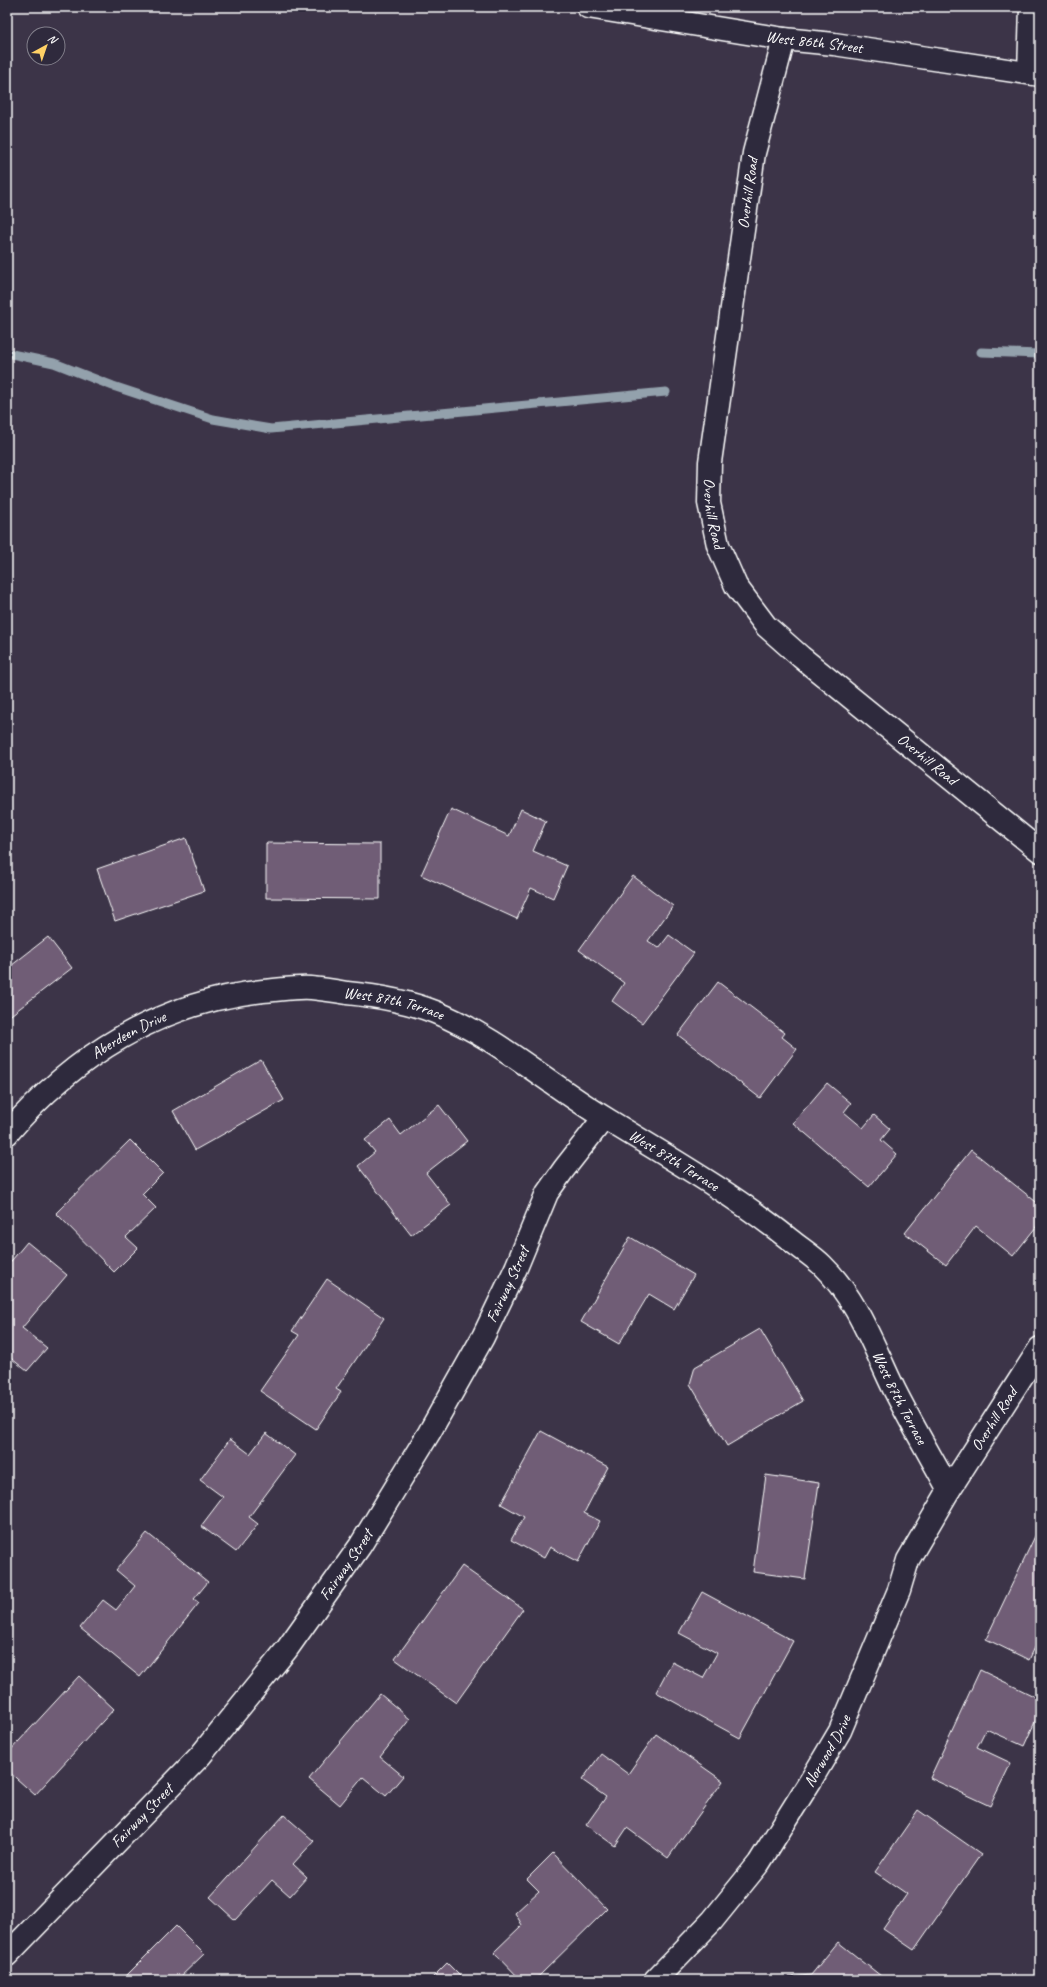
<svg xmlns="http://www.w3.org/2000/svg" width="1047" height="1987" font-family="Caveat,sans-serif">
	<style>
		.lines { fill: none; stroke-linecap: round; stroke-linejoin: round }
		.stream { stroke: #93a1ac; stroke-width: 9 }
		.building { fill: #705d76; stroke: #fff }
		.minor-casing { stroke: #fff; stroke-width: 25 }
		.minor { stroke: #2f2a3d; stroke-width: 22 }
		.labels { text-anchor: middle; dominant-baseline: central; stroke-width: 3; stroke-linejoin: round; paint-order: stroke }
		.street-label { font-size: 16px; fill: #fff; stroke: #2f2a3d }
	</style>
	<rect width="100%" height="100%" fill="#3c3448"/>
	<filter id="ink" filterUnits="userSpaceOnUse"><feTurbulence type="fractalNoise" baseFrequency=".025" numOctaves="2"/><feDisplacementMap in="SourceGraphic" scale="8" xChannelSelector="R" yChannelSelector="G"/><feConvolveMatrix kernelMatrix="1 2 1 2 8 2 1 2 1" color-interpolation-filters="sRGB"/></filter>
	<g filter="url(#ink)">
		<g class="lines">
			<g class="stream">
				<path d="M 981,352 L 1040,354"/>
				<path d="M 7,353 L 54,363 L 113,386 L 213,419 L 271,429 L 666,392"/>
			</g>
		</g>
		<g class="building">
			<path d="M 451,809 L 509,836 L 521,809 L 546,821 L 533,851 L 567,866 L 553,898 L 531,888 L 517,919 L 421,875 Z"/>
			<path d="M 186,838 L 204,891 L 115,921 L 97,869 Z"/>
			<path d="M 266,843 L 380,844 L 380,899 L 266,898 Z"/>
			<path d="M 633,876 L 673,906 L 648,941 L 659,948 L 669,935 L 694,953 L 642,1023 L 612,1001 L 624,983 L 579,950 Z"/>
			<path d="M 48,937 L 72,968 L 7,1018 L 7,969 Z"/>
			<path d="M 718,982 L 785,1033 L 782,1037 L 797,1049 L 760,1098 L 678,1035 Z"/>
			<path d="M 261,1060 L 284,1100 L 195,1150 L 173,1111 Z"/>
			<path d="M 827,1083 L 851,1103 L 844,1112 L 863,1128 L 874,1115 L 890,1129 L 881,1140 L 897,1154 L 869,1187 L 793,1123 Z"/>
			<path d="M 439,1105 L 467,1141 L 426,1173 L 451,1205 L 411,1235 L 358,1166 L 375,1152 L 365,1140 L 390,1120 L 401,1135 Z"/>
			<path d="M 130,1140 L 163,1173 L 142,1194 L 156,1208 L 126,1237 L 138,1248 L 114,1272 L 56,1213 Z"/>
			<path d="M 971,1150 L 1040,1205 L 1040,1222 L 1013,1256 L 976,1226 L 946,1265 L 905,1233 Z"/>
			<path d="M 630,1237 L 694,1275 L 674,1309 L 649,1294 L 619,1344 L 581,1322 Z"/>
			<path d="M 27,1242 L 67,1275 L 22,1328 L 47,1348 L 27,1371 L 7,1355 L 7,1266 Z"/>
			<path d="M 327,1279 L 384,1318 L 336,1389 L 341,1392 L 316,1429 L 260,1391 L 299,1335 L 292,1331 Z"/>
			<path d="M 760,1329 L 803,1401 L 727,1446 L 690,1384 L 695,1367 Z"/>
			<path d="M 541,1431 L 608,1467 L 584,1513 L 600,1521 L 578,1562 L 550,1547 L 544,1558 L 511,1540 L 524,1517 L 501,1504 Z"/>
			<path d="M 266,1433 L 295,1455 L 249,1517 L 258,1524 L 236,1552 L 201,1526 L 223,1497 L 200,1480 L 230,1439 L 250,1454 Z"/>
			<path d="M 766,1475 L 819,1483 L 805,1579 L 753,1572 Z"/>
			<path d="M 147,1533 L 208,1582 L 194,1599 L 199,1603 L 140,1677 L 80,1628 L 103,1600 L 116,1610 L 135,1586 L 116,1570 Z"/>
			<path d="M 1036,1534 L 1040,1536 L 1040,1637 L 1029,1660 L 986,1639 Z"/>
			<path d="M 462,1566 L 523,1609 L 456,1703 L 395,1659 Z"/>
			<path d="M 702,1592 L 793,1641 L 740,1738 L 656,1692 L 672,1662 L 703,1678 L 717,1653 L 679,1633 Z"/>
			<path d="M 980,1670 L 1040,1699 L 1040,1711 L 1024,1746 L 986,1729 L 977,1747 L 1011,1763 L 990,1806 L 930,1778 Z"/>
			<path d="M 79,1676 L 114,1709 L 35,1795 L 7,1770 L 7,1754 Z"/>
			<path d="M 380,1694 L 410,1719 L 380,1757 L 403,1776 L 386,1796 L 363,1777 L 340,1805 L 309,1779 Z"/>
			<path d="M 656,1734 L 723,1781 L 668,1858 L 627,1828 L 615,1846 L 586,1825 L 606,1797 L 582,1780 L 601,1754 L 628,1774 Z"/>
			<path d="M 918,1810 L 981,1854 L 914,1950 L 883,1929 L 907,1894 L 875,1872 Z"/>
			<path d="M 284,1815 L 314,1841 L 293,1864 L 307,1877 L 290,1896 L 272,1880 L 235,1920 L 210,1897 Z"/>
			<path d="M 553,1853 L 607,1909 L 535,1980 L 521,1980 L 494,1952 L 522,1925 L 515,1913 L 539,1891 L 527,1879 Z"/>
			<path d="M 176,1926 L 204,1954 L 177,1980 L 122,1980 Z"/>
			<path d="M 838,1942 L 886,1980 L 787,1980 L 789,1977 L 811,1975 Z"/>
			<path d="M 447,1963 L 464,1980 L 430,1980 Z"/>
		</g>
		<g class="lines">
			<defs>
				<g id="minor">
					<path id="s1" d="M 588,7 L 784,39 L 834,44 L 1040,75"/>
					<path id="s2" d="M 784,39 L 754,153 L 710,462 L 709,503 L 718,545 L 736,586 L 766,626 L 801,657 L 1040,851"/>
					<path d="M 1029,73 L 1031,7"/>
					<path id="s3" d="M 7,1134 C 73,1056 160,1002 263,991 C 279,990 295,987 311,988 C 323,989 335,991 347,993 C 377,996 407,1001 435,1012 C 499,1038 549,1085 608,1120 C 670,1158 733,1194 789,1239 C 800,1248 813,1256 822,1265 C 858,1300 873,1346 894,1389 C 911,1423 931,1457 949,1490"/>
					<path id="s4" d="M 7,1955 L 200,1756 L 287,1649 L 360,1546 L 429,1433 L 483,1337 L 516,1268 L 547,1193 L 564,1169 L 604,1118"/>
					<path id="s5" d="M 655,1980 L 712,1921 L 759,1863 L 811,1780 L 840,1731 L 899,1590 L 908,1560 L 949,1490 L 1040,1348"/>
				</g>
			</defs>
			<use href="#minor" class="minor-casing"/>
			<use href="#minor" class="minor"/>
		</g>
	</g>
	<g class="labels">
		<g class="street-label">
			<text stroke="none"><textPath href="#s1" startOffset="229">West 86th Street</textPath></text>
			<text transform="translate(748 193) rotate(-82)">Overhill Road</text>
			<text stroke="none"><textPath href="#s2" startOffset="482">Overhill Road</textPath></text>
			<text stroke="none"><textPath href="#s2" startOffset="818">Overhill Road</textPath></text>
			<text stroke="none"><textPath href="#s3" startOffset="433">West 87th Terrace</textPath></text>
			<text stroke="none"><textPath href="#s3" startOffset="158">Aberdeen Drive</textPath></text>
			<text stroke="none"><textPath href="#s3" startOffset="757">West 87th Terrace</textPath></text>
			<text stroke="none"><textPath href="#s4" startOffset="842">Fairway Street</textPath></text>
			<text stroke="none"><textPath href="#s3" startOffset="1093">West 87th Terrace</textPath></text>
			<text stroke="none"><textPath href="#s5" startOffset="661">Overhill Road</textPath></text>
			<text stroke="none"><textPath href="#s4" startOffset="518">Fairway Street</textPath></text>
			<text stroke="none"><textPath href="#s5" startOffset="288">Norwood Drive</textPath></text>
			<text stroke="none"><textPath href="#s4" startOffset="194">Fairway Street</textPath></text>
		</g>
	</g>
	<rect width="1047" height="1987" fill="none" stroke="#2f2a3d" stroke-width="24"/>
	<rect x="12" y="12" width="1023" height="1963" fill="none" stroke="#fff" stroke-width="1.5" filter="url(#ink)"/>
	<g transform="translate(46 46) rotate(40)"><circle r="19" fill="#2f2a3d" stroke="#827f8b"/>
	<path d="M0-3L7 15L0 10L-7 15Z" fill="#ffd166"/>
	<text y="-6" font-size="11" font-weight="bold" text-anchor="middle" fill="#ffffff">N</text>
	</g>
</svg>
